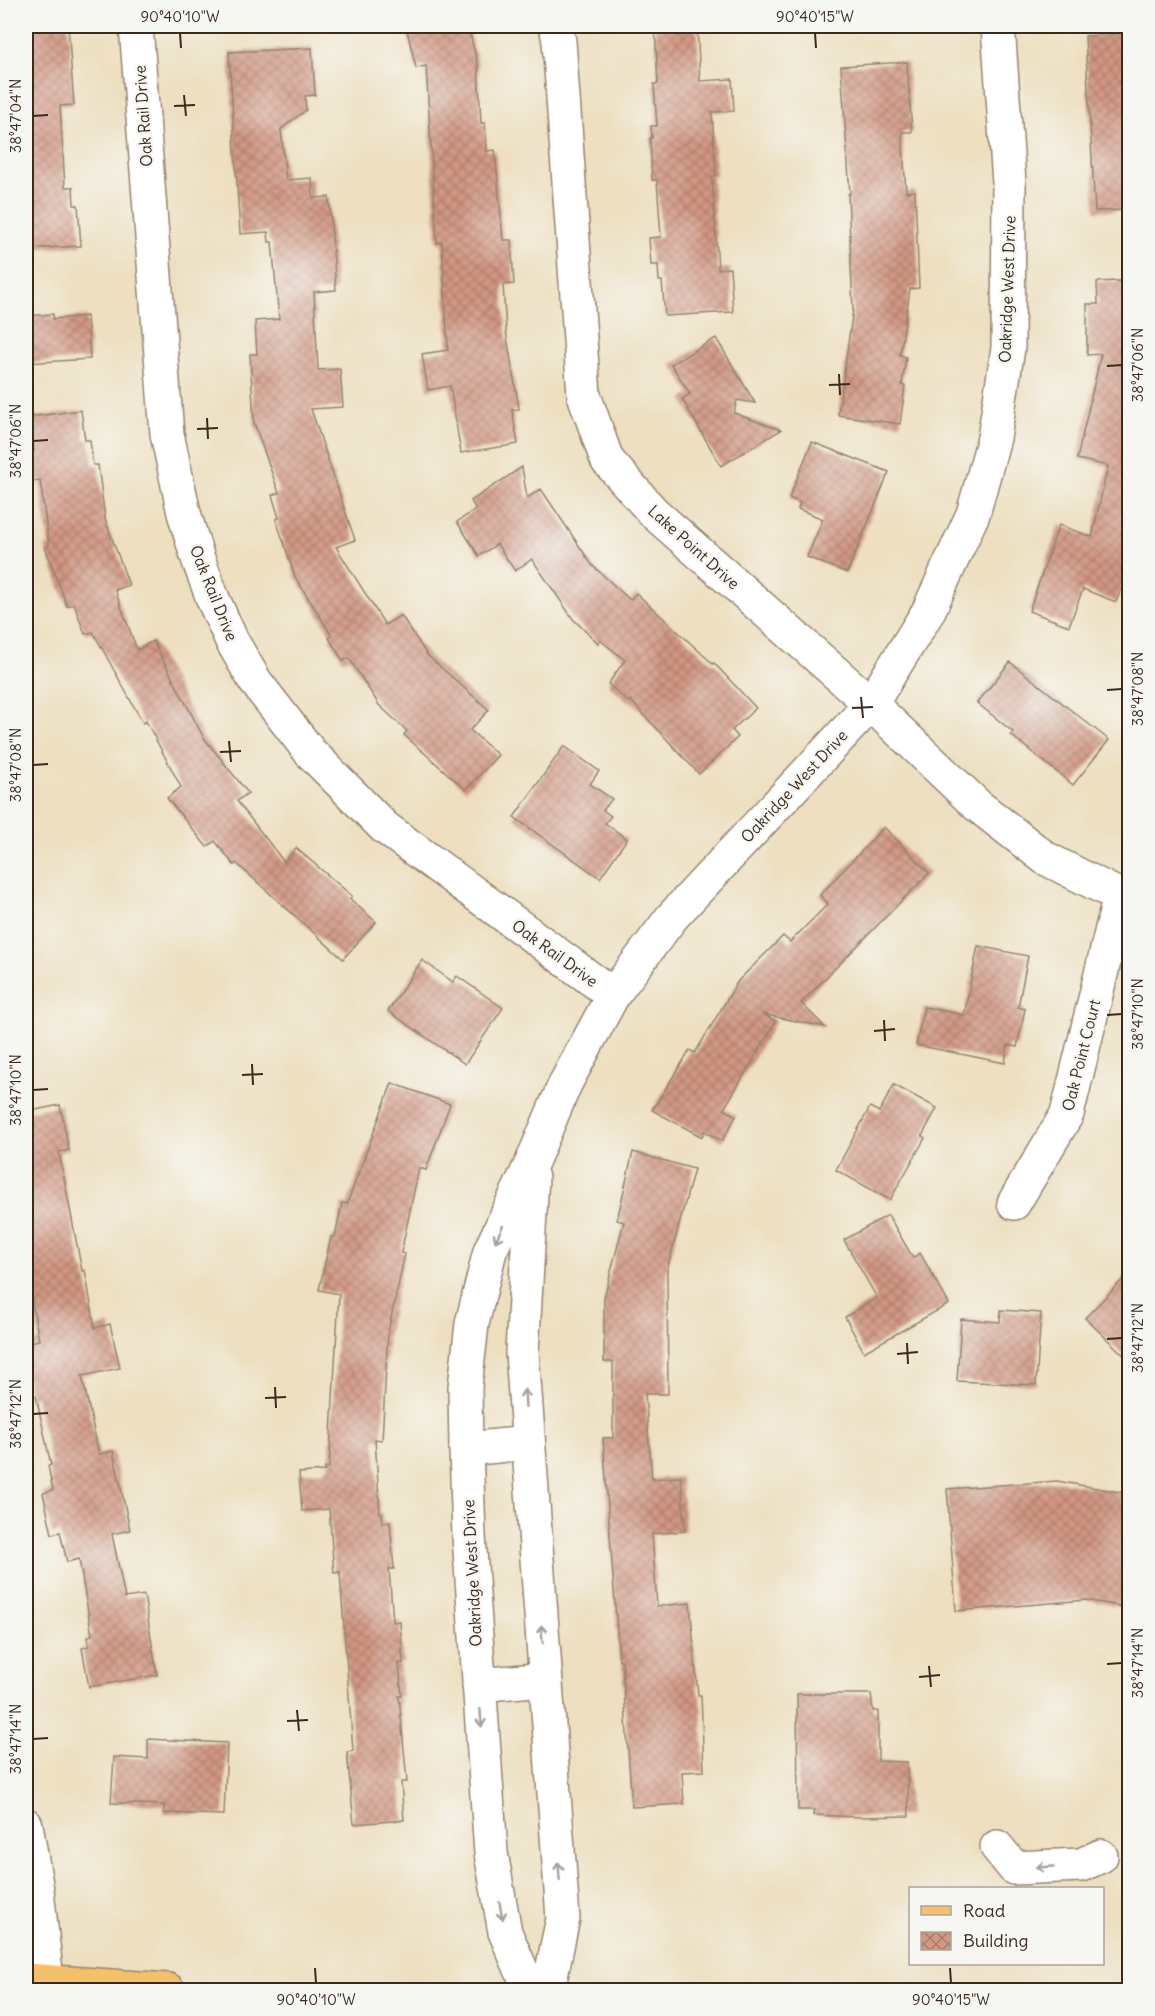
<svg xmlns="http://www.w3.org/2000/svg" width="1155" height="2016" font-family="Delius,sans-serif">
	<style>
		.building { fill: url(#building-cross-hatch) }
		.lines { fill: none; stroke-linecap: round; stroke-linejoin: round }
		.minor-casing { stroke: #94846e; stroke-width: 36 }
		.major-casing { stroke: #94846e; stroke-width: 36 }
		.minor { stroke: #fff; stroke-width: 33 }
		.major { stroke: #f6c06b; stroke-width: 33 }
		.oneway { stroke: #a79f9a }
		.ticks { fill: none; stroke: #3b2a1e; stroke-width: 2 }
		.labels { text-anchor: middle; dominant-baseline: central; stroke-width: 5; stroke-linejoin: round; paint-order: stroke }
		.street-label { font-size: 16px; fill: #3b2a1e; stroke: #f6f6f2 }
		.neatline { fill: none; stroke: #3b2a1e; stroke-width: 2 }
		.ticks-label { font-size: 15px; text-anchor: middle; fill: #3b2a1e }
	</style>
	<defs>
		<pattern id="building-cross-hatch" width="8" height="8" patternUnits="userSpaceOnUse" patternTransform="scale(1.5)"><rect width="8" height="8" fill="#d29883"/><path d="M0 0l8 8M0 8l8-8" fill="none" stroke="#ac7c6b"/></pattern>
	</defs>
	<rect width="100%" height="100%" fill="#f6f6f2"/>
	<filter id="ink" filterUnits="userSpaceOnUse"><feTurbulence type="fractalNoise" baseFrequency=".0167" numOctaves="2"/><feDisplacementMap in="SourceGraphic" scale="12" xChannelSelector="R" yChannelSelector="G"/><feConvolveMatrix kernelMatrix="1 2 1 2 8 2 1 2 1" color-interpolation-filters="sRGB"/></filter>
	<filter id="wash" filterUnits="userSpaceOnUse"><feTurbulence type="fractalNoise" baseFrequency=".008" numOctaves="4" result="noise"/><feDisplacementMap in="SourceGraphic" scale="24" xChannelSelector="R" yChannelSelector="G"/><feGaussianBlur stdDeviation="1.35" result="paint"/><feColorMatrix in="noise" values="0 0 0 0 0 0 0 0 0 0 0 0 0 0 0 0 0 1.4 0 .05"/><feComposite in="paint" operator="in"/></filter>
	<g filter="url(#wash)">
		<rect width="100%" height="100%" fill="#eddfbf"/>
		<g id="blocks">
			<g class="building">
				<path d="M 26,26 L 68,26 L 74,105 L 60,106 L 65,187 L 73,187 L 74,205 L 78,205 L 81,246 L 26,249 Z"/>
				<path d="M 406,26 L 468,26 L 478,65 L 481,123 L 485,123 L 487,151 L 495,150 L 503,240 L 511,240 L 514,284 L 503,285 L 506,331 L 519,409 L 512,410 L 518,444 L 461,453 L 450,386 L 428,390 L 422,354 L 448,350 L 442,242 L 437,243 L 426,66 L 416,68 Z"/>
				<path d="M 655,26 L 697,26 L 700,81 L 732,79 L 734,111 L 712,112 L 716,176 L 712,176 L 718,269 L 730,268 L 733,312 L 665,316 L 662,281 L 659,281 L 658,265 L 651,265 L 649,238 L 661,237 L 657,180 L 652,180 L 650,138 L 652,138 L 651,126 L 657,126 L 654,84 L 658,84 Z"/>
				<path d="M 1130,34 L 1130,210 L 1095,211 L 1085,36 Z"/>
				<path d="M 312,48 L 315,95 L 305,96 L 306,110 L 281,129 L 286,180 L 312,178 L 313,198 L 329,197 L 336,290 L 314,292 L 318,370 L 340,369 L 343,407 L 311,409 L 355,540 L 336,547 L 385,625 L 401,615 L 427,655 L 489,710 L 470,730 L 498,755 L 466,790 L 404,735 L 407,731 L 379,705 L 349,658 L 343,661 L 329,638 L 332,636 L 295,577 L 276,519 L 279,518 L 272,495 L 279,493 L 254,423 L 250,354 L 257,354 L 255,321 L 279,319 L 272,242 L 269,242 L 268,232 L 240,234 L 229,52 Z"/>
				<path d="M 907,62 L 912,132 L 902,132 L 906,192 L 915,191 L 919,288 L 910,289 L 900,355 L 906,357 L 902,385 L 905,386 L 900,424 L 838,415 L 853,309 L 848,194 L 850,194 L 841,66 Z"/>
				<path d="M 1118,281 L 1130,282 L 1130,566 L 1116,602 L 1083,589 L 1069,626 L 1029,611 L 1059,525 L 1092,537 L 1108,466 L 1077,459 L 1101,354 L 1087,355 L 1087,304 L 1098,304 L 1097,282 Z"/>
				<path d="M 53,314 L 53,319 L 87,316 L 90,359 L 26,363 L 26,316 Z"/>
				<path d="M 716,338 L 755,403 L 737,400 L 734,413 L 781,430 L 721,466 L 682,399 L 690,394 L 671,364 Z"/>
				<path d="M 81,410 L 85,440 L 90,440 L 93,465 L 98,465 L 105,519 L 129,585 L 115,590 L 137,650 L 153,641 L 204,738 L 248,793 L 237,801 L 284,862 L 296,848 L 352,896 L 350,899 L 376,922 L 343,959 L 236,863 L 234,865 L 215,841 L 207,847 L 167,798 L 181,787 L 146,721 L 143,723 L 93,632 L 85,634 L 74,604 L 67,606 L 45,547 L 49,546 L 40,480 L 26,482 L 26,452 L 34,451 L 30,417 Z"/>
				<path d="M 812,442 L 889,472 L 847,573 L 807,557 L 823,519 L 798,509 L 800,503 L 789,498 Z"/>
				<path d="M 522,467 L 527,498 L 541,489 L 592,565 L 630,600 L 636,593 L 713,664 L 714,663 L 756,708 L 732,730 L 738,737 L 699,774 L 630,700 L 628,702 L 608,684 L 625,660 L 600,640 L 598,643 L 573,619 L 532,559 L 515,571 L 497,544 L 479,556 L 457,522 L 476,509 L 471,501 Z"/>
				<path d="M 1010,662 L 1109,740 L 1073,785 L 1011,735 L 1013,732 L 977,703 Z"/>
				<path d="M 564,746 L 599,771 L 590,784 L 612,799 L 603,810 L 611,816 L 605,823 L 627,839 L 600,878 L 514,817 Z"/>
				<path d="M 884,827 L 929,873 L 801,1003 L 825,1027 L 762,1014 L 776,1021 L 724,1109 L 736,1116 L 722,1141 L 704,1131 L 702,1137 L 652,1110 L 690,1050 L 695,1053 L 738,981 L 783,936 L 790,942 L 828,904 L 820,895 Z"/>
				<path d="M 978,946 L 1028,956 L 1018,1007 L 1025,1009 L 1017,1047 L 1008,1045 L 1005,1063 L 916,1045 L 924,1007 L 964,1015 Z"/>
				<path d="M 422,960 L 453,982 L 457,976 L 503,1008 L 465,1064 L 388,1011 Z"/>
				<path d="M 392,1083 L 450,1104 L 426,1170 L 419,1168 L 401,1253 L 405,1254 L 388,1332 L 382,1440 L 375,1439 L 380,1513 L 382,1513 L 383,1523 L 390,1522 L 394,1569 L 389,1569 L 393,1622 L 400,1621 L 403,1663 L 399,1663 L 402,1696 L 399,1696 L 407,1782 L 401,1782 L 404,1820 L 354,1824 L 347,1752 L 353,1751 L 340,1572 L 334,1573 L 329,1509 L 302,1511 L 299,1473 L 325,1471 L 325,1468 L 329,1468 L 339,1294 L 319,1290 L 331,1237 L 335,1237 L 342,1203 L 347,1204 Z"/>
				<path d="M 894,1085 L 937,1108 L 922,1136 L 925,1138 L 890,1200 L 836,1170 L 870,1107 L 879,1112 Z"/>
				<path d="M 60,1105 L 69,1150 L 59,1152 L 82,1271 L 85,1270 L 95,1328 L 110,1324 L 120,1368 L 82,1376 L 99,1454 L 113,1451 L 130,1530 L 112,1534 L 125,1598 L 144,1595 L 157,1675 L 89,1687 L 82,1648 L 89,1646 L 88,1636 L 92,1635 L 79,1559 L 67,1562 L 60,1532 L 52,1534 L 43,1493 L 53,1490 L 48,1466 L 51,1465 L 36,1396 L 30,1398 L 26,1378 L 26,1343 L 39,1340 L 26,1270 L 26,1112 Z"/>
				<path d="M 633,1152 L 694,1169 L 667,1270 L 668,1394 L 645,1394 L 652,1479 L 681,1477 L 685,1531 L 652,1534 L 657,1606 L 690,1603 L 698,1695 L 701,1695 L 704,1771 L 682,1772 L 684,1804 L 632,1807 L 622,1660 L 619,1660 L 603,1438 L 613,1438 L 613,1362 L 604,1362 L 604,1298 L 624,1222 L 617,1220 Z"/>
				<path d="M 888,1215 L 913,1258 L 920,1253 L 949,1304 L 864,1352 L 845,1317 L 877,1298 L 844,1240 Z"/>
				<path d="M 1130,1272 L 1130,1361 L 1085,1318 Z"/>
				<path d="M 1001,1310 L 1041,1313 L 1036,1385 L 957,1381 L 961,1319 L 1000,1322 Z"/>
				<path d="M 1057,1481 L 1130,1494 L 1130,1608 L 1086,1600 L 956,1611 L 947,1489 Z"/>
				<path d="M 797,1694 L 871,1694 L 873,1711 L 878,1711 L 878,1761 L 907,1762 L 909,1816 L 858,1817 L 813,1815 L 814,1810 L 798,1810 Z"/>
				<path d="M 148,1739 L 227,1743 L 224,1815 L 164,1813 L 164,1805 L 111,1803 L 114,1757 L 148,1759 Z"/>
			</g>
		</g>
	</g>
	<g filter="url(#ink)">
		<use href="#blocks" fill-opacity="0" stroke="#94846e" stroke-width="1.5"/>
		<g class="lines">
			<defs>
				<g id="minor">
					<path d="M 136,26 L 167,434 L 184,513 L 197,556 L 213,599 L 232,641 L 255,681 L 310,752 L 384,827 L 613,995"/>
					<path d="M 556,26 L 559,41 L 584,395 L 607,460 L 653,512 L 871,704 L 977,805 L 1045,858 L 1120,896 L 1130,897"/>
					<path d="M 532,1178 L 522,1352 L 563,1918 L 548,1990"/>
					<path d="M 1014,1203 L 1067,1114 L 1120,896"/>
					<path d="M 466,1449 L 528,1443"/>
					<path d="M 479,1685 L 545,1679"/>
					<path d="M 26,1825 L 37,1890 L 47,1981"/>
					<path d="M 997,1847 L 1014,1868 L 1081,1865 L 1101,1856"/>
					<path d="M 530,1990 L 505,1932 L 491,1853 L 469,1536 L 466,1449 L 465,1387 L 472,1324 L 490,1251 L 532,1162 L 565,1084 L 613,995 L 672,917 L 871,704 L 928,612 L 973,514 L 994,438 L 1008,348 L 1009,183 L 998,26"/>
				</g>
				<path id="major" d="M 26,1980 L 168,1990"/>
			</defs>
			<use href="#minor" class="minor-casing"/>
			<use href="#major" class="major-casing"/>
			<use href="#minor" class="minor"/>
			<use href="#major" class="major"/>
		</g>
		<defs><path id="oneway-shaft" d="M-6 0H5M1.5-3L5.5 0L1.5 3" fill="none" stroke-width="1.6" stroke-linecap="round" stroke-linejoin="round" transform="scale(1.5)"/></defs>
		<g class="oneway">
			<use href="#oneway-shaft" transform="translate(499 1234) rotate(115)"/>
			<use href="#oneway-shaft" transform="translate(525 1398) rotate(-93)"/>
			<use href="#oneway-shaft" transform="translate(542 1634) rotate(-94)"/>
			<use href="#oneway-shaft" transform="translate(481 1718) rotate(86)"/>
			<use href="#oneway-shaft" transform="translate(1045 1867) rotate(177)"/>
			<use href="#oneway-shaft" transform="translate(559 1871) rotate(-94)"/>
			<use href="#oneway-shaft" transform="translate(501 1911) rotate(80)"/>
		</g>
	</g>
	<path class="ticks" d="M 180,33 L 181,48M 815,33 L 816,48M 184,95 L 186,116M 174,106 L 195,105M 33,116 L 48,115M 1107,366 L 1122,365M 839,374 L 840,395M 829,385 L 850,384M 207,418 L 208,439M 197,429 L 218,428M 33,441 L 48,440M 1107,690 L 1122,689M 861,697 L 863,718M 852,708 L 873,707M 229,741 L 231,762M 220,752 L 241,751M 33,765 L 48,764M 1107,1015 L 1122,1014M 884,1020 L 885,1041M 874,1031 L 895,1029M 252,1064 L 253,1085M 242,1075 L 263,1074M 33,1090 L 48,1089M 1107,1339 L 1122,1338M 907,1343 L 908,1364M 897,1354 L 918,1352M 275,1387 L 276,1408M 265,1398 L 286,1397M 33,1414 L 48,1413M 1107,1664 L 1122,1663M 929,1666 L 931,1687M 919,1677 L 940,1675M 297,1710 L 299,1731M 287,1721 L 308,1720M 33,1739 L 48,1738M 315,1968 L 316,1983M 950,1968 L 951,1983"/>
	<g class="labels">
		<g class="street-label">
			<text transform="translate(143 116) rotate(-94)">Oak Rail Drive</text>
			<text transform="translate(1007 289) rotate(-88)">Oakridge West Drive</text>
			<text transform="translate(694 547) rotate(42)">Lake Point Drive</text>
			<text transform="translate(214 593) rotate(68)">Oak Rail Drive</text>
			<text transform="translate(794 786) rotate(-47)">Oakridge West Drive</text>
			<text transform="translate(555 953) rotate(36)">Oak Rail Drive</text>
			<text transform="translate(1081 1055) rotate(-76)">Oak Point Court</text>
			<text transform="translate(472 1573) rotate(-93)">Oakridge West Drive</text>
		</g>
	</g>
	<rect width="1155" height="2016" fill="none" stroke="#f6f6f2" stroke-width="66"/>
	<rect x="909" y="1887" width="195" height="78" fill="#f6f6f2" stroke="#aba49d" stroke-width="1.5"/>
	<rect x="921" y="1906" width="30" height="9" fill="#f6c06b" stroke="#aba49d" stroke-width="1.5"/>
	<text x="963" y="1917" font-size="18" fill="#3b2a1e">Road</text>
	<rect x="921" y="1932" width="30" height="18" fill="url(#building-cross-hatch)" stroke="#aba49d" stroke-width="1.5"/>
	<text x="963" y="1947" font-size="18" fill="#3b2a1e">Building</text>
	<rect x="33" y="33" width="1089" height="1950" class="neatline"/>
	<g class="ticks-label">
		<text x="180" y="22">90°40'10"W</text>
		<text x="815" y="22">90°40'15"W</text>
		<text transform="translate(16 116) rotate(-90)" y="5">38°47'04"N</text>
		<text transform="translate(1138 365) rotate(-90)" y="5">38°47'06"N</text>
		<text transform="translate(16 441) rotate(-90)" y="5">38°47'06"N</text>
		<text transform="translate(1138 689) rotate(-90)" y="5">38°47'08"N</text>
		<text transform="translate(16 765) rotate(-90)" y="5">38°47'08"N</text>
		<text transform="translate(1138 1014) rotate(-90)" y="5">38°47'10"N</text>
		<text transform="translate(16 1090) rotate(-90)" y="5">38°47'10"N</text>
		<text transform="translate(1138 1338) rotate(-90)" y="5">38°47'12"N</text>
		<text transform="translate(16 1414) rotate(-90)" y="5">38°47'12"N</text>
		<text transform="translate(1138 1663) rotate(-90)" y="5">38°47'14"N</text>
		<text transform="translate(16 1739) rotate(-90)" y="5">38°47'14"N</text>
		<text x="316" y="2005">90°40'10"W</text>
		<text x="951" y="2005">90°40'15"W</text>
	</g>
</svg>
